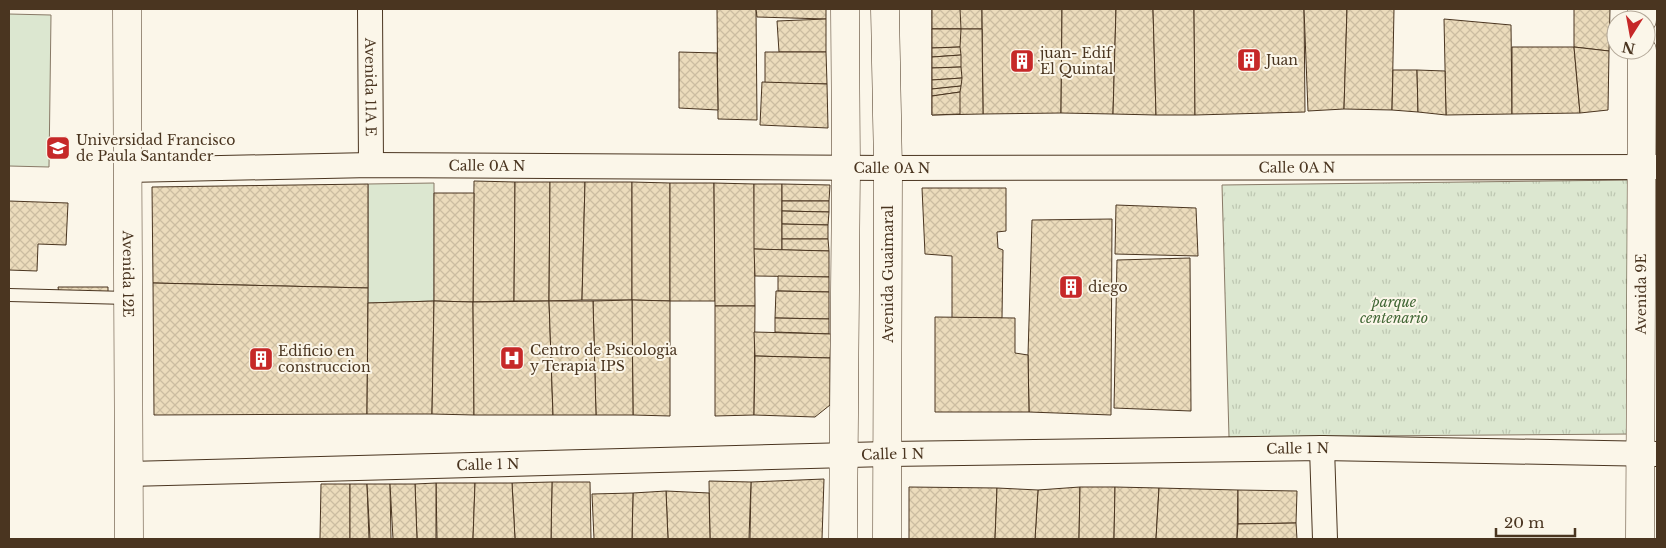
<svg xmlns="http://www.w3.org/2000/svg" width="1666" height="548" font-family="'Libre Baskerville',serif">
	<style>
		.grass { fill: #dce7d0; stroke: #887966 }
		.park { fill: url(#park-tufts); stroke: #887966 }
		.building { fill: url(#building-cross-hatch); stroke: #4a3520 }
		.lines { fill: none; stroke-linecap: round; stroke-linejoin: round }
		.lane-casing { stroke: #4a3520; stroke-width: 14 }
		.street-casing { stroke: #4a3520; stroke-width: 26 }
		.secondary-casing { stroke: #4a3520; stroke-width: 29 }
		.lane { stroke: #fbf6e9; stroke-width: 12 }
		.street { stroke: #fbf6e9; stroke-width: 24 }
		.secondary { stroke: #fbf6e9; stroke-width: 28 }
		.labels { text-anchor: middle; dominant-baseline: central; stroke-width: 4; stroke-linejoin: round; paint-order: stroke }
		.poi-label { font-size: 14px; fill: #4a3520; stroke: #fbf6e9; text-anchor: start }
		.street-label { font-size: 14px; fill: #4a3520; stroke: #fbf6e9 }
		.park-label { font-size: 14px; font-style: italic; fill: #436837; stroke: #fbf6e9 }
	</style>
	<defs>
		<pattern id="park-tufts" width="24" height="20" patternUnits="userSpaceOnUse" patternTransform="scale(1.25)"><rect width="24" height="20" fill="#dce7d0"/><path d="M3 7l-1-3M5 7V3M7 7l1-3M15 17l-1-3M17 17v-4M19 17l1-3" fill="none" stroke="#bec7b2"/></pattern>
		<pattern id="building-cross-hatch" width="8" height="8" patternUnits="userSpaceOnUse" patternTransform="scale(1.25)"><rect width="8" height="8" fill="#ecdcbc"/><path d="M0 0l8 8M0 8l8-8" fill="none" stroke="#ccbda1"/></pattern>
	</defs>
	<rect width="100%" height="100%" fill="#fbf6e9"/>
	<g class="grass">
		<path d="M 9,14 L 51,15 L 49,167 L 9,166 Z"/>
		<path d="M 434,183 L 434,301 L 368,303 L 368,184 Z"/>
	</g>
	<path class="park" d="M 1630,180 L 1631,434 L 1229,437 L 1222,185 Z"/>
	<g class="building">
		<path d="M 717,9 L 756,9 L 757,120 L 718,119 Z"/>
		<path d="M 756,9 L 826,9 L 826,19 L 757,17 Z"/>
		<rect x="932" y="9" width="50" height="20"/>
		<path d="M 932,9 L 960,9 L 961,29 L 932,29 Z"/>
		<path d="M 982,9 L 1062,9 L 1061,113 L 983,114 Z"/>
		<path d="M 1062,9 L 1116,9 L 1113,114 L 1061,113 Z"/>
		<path d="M 1116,9 L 1153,9 L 1156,115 L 1113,114 Z"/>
		<path d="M 1153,9 L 1194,9 L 1195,115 L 1156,115 Z"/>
		<path d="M 1194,9 L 1304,9 L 1305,112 L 1195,115 Z"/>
		<path d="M 1304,9 L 1347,9 L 1344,109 L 1308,111 Z"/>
		<path d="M 1347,9 L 1394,9 L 1392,110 L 1344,109 Z"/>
		<path d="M 1574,9 L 1610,9 L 1609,51 L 1574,47 Z"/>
		<path d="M 826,19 L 826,52 L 779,52 L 777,21 Z"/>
		<path d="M 1444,19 L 1511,25 L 1512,114 L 1446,115 Z"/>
		<path d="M 932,29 L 982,29 L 983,114 L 932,115 Z"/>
		<path d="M 932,29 L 961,29 L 960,47 L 932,48 Z"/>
		<path d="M 960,47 L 961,55 L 932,57 L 932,48 Z"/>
		<path d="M 1512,47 L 1574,47 L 1580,113 L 1512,114 Z"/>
		<path d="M 1574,47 L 1609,51 L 1608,110 L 1580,113 Z"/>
		<path d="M 679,52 L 717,53 L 718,110 L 679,108 Z"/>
		<path d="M 765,52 L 826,52 L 827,84 L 765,83 Z"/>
		<path d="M 961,55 L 961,67 L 932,68 L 932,57 Z"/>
		<path d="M 961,67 L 962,78 L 932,80 L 932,68 Z"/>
		<path d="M 1393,70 L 1417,70 L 1418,112 L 1392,110 Z"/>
		<path d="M 1417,70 L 1445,71 L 1446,115 L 1418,112 Z"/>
		<path d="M 962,78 L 961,86 L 932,89 L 932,80 Z"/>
		<path d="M 762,82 L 827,84 L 828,128 L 760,125 Z"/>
		<path d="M 961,86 L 960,92 L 932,96 L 932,89 Z"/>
		<path d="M 960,92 L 960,114 L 932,115 L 932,96 Z"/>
		<path d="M 474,181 L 515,182 L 514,301 L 473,302 Z"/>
		<path d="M 515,182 L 550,182 L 549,301 L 514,301 Z"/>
		<path d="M 550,182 L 585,182 L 582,300 L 549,301 Z"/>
		<path d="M 585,182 L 632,182 L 632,300 L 582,300 Z"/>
		<path d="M 632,182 L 670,183 L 670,301 L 632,300 Z"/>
		<path d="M 670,183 L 714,183 L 715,301 L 670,301 Z"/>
		<path d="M 714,183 L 754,184 L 755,306 L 715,306 Z"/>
		<path d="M 368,184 L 368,288 L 153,283 L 152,187 Z"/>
		<path d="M 754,184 L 782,184 L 782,250 L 754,249 Z"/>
		<path d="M 782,184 L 830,185 L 829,201 L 782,201 Z"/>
		<path d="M 922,188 L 1006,188 L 1006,231 L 997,232 L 998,248 L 1003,250 L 1002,318 L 952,318 L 952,256 L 925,254 Z"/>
		<path d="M 434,193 L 474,193 L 473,302 L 434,301 Z"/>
		<path d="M 9,201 L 68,203 L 66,245 L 38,244 L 37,271 L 9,270 Z"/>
		<path d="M 782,201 L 829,201 L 829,212 L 782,211 Z"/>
		<path d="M 1116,205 L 1196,208 L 1198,256 L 1115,254 Z"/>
		<path d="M 782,211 L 829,212 L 828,225 L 782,224 Z"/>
		<path d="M 1112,219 L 1111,415 L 1029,412 L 1028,355 L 1032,220 Z"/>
		<path d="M 782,224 L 828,225 L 828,239 L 782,239 Z"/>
		<path d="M 782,239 L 828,239 L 829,251 L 782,250 Z"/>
		<path d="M 754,249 L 829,251 L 829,277 L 755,276 Z"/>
		<path d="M 1190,258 L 1191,411 L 1114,408 L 1117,260 Z"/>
		<path d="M 778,276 L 829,277 L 829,292 L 778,291 Z"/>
		<path d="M 153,283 L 368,288 L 367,414 L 154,415 Z"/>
		<path d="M 58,287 L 108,287 L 108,302 L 60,301 Z"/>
		<path d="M 776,291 L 829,292 L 829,319 L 775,318 Z"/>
		<path d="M 632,300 L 670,301 L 670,416 L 633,415 Z"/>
		<path d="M 632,300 L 633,415 L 596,415 L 593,301 Z"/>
		<path d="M 434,301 L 432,414 L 367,414 L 368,303 Z"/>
		<path d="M 434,301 L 473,302 L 474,415 L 432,414 Z"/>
		<path d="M 549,301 L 553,415 L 474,415 L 473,302 Z"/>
		<path d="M 549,301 L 593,301 L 596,415 L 553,415 Z"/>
		<path d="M 715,306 L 755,306 L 754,415 L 715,416 Z"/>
		<path d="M 935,317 L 1015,318 L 1015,353 L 1028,355 L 1029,412 L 935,412 Z"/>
		<path d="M 775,318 L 829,319 L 829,334 L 775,332 Z"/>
		<path d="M 754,332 L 831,334 L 830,358 L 755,356 Z"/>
		<path d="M 755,356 L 830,358 L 830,405 L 815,417 L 754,415 Z"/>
		<path d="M 824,479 L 822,539 L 750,539 L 751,482 Z"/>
		<path d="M 709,481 L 751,482 L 749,539 L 710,539 Z"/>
		<path d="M 552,482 L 590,482 L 591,539 L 551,539 Z"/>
		<path d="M 552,482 L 551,539 L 515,539 L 512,483 Z"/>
		<path d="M 436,483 L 475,483 L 473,539 L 437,539 Z"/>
		<path d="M 436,483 L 436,539 L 417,539 L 415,484 Z"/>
		<path d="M 475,483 L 512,483 L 515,539 L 473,539 Z"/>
		<path d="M 321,484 L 350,484 L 350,539 L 320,539 Z"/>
		<path d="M 350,484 L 367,484 L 369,539 L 350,539 Z"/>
		<path d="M 367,484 L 390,484 L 391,539 L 370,539 Z"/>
		<path d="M 390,484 L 415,484 L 417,539 L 393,539 Z"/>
		<path d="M 909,487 L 997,488 L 995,539 L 909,539 Z"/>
		<path d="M 1080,487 L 1079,539 L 1035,539 L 1038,490 Z"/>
		<path d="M 1080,487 L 1115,487 L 1114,539 L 1079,539 Z"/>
		<path d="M 1115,487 L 1159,488 L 1156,539 L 1114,539 Z"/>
		<path d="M 997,488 L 1038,490 L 1035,539 L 995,539 Z"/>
		<path d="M 1159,488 L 1238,490 L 1237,539 L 1156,539 Z"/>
		<path d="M 1238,490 L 1297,491 L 1296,523 L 1238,524 Z"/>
		<path d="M 666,491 L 709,493 L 710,539 L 668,539 Z"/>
		<path d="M 666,491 L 668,539 L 632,539 L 633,493 Z"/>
		<path d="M 633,493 L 632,539 L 594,539 L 592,494 Z"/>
		<path d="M 1296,523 L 1297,539 L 1237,539 L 1238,524 Z"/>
	</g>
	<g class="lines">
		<defs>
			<path id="lane" d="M 9,295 L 128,298"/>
			<g id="street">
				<path id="s1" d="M 370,9 L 371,165"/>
				<path id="s2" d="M 127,170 L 371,165 L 888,168 L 1657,167"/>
				<path d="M 1322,448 L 1325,539"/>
				<path id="s3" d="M 128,474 L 888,454 L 1322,448 L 1657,454"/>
			</g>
			<g id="secondary">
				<path id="s4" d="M 127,9 L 129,539"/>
				<path d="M 885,9 L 888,168 L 887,539"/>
				<path d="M 1642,20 L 1642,9"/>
				<path d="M 843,539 L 846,168 L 845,9"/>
				<path id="s5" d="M 1640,539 L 1642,50"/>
			</g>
		</defs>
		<use href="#lane" class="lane-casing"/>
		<use href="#street" class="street-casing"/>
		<use href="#secondary" class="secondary-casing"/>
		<use href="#lane" class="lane"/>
		<use href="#street" class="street"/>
		<use href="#secondary" class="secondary"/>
	</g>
	<defs>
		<symbol id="building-square" viewBox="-11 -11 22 22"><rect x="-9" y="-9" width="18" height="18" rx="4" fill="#c62828" stroke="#fbf6e9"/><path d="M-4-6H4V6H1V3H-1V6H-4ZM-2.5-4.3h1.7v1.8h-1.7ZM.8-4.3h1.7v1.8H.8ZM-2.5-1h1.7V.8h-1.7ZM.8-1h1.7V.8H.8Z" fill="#fff"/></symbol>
		<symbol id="university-square" viewBox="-11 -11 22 22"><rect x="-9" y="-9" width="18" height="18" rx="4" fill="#c62828" stroke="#fbf6e9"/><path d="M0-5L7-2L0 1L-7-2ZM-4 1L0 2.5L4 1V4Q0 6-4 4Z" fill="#fff"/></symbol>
		<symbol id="hospital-square" viewBox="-11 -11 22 22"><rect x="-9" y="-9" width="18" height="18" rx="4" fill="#c62828" stroke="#fbf6e9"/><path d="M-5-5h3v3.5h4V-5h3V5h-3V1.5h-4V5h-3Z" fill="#fff"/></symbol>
	</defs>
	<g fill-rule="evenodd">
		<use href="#building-square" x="1235" y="46" width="28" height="28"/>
		<use href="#building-square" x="1008" y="47" width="28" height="28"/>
		<use href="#university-square" x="44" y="134" width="28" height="28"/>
		<use href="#building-square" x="1057" y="273" width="28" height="28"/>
		<use href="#hospital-square" x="498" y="344" width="28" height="28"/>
		<use href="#building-square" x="247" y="345" width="28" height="28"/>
	</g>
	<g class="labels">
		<g class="poi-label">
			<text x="1040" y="53">juan- Edif<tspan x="1040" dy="16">El Quintal</tspan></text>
			<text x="1266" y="60">Juan</text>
			<text x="76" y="140">Universidad Francisco<tspan x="76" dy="16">de Paula Santander</tspan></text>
			<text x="1088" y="287">diego</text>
			<text x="530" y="350">Centro de Psicologia<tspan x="530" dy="16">y Terapia IPS</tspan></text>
			<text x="278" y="351">Edificio en<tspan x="278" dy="16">construccion</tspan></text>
		</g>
		<g class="street-label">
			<text stroke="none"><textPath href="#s1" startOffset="78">Avenida 11A E</textPath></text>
			<text stroke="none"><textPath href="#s2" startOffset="360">Calle 0A N</textPath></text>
			<text stroke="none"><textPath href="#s2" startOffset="765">Calle 0A N</textPath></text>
			<text stroke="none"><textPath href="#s2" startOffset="1170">Calle 0A N</textPath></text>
			<text stroke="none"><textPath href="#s4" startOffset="265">Avenida 12E</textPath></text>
			<text transform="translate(888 274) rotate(-90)">Avenida Guaimaral</text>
			<text stroke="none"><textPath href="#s5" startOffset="245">Avenida 9E</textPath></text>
			<text stroke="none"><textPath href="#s3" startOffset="1170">Calle 1 N</textPath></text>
			<text stroke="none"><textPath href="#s3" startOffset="765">Calle 1 N</textPath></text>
			<text stroke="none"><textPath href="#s3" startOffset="360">Calle 1 N</textPath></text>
		</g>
		<g class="park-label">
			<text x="1394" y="302">parque<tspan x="1394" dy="16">centenario</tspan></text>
		</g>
	</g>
	<rect width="1666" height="548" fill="none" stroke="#4a3520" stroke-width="20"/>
	<g transform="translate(1631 35) rotate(191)"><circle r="24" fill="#fbf6e9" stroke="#b4a999"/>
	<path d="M0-4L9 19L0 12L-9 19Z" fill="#c62828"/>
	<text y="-8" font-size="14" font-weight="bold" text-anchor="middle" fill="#4a3520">N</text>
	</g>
	<path d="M1496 528v8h79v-8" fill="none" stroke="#4a3520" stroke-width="2.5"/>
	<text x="1504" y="528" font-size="15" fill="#4a3520" stroke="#fbf6e9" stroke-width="4" paint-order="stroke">20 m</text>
</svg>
